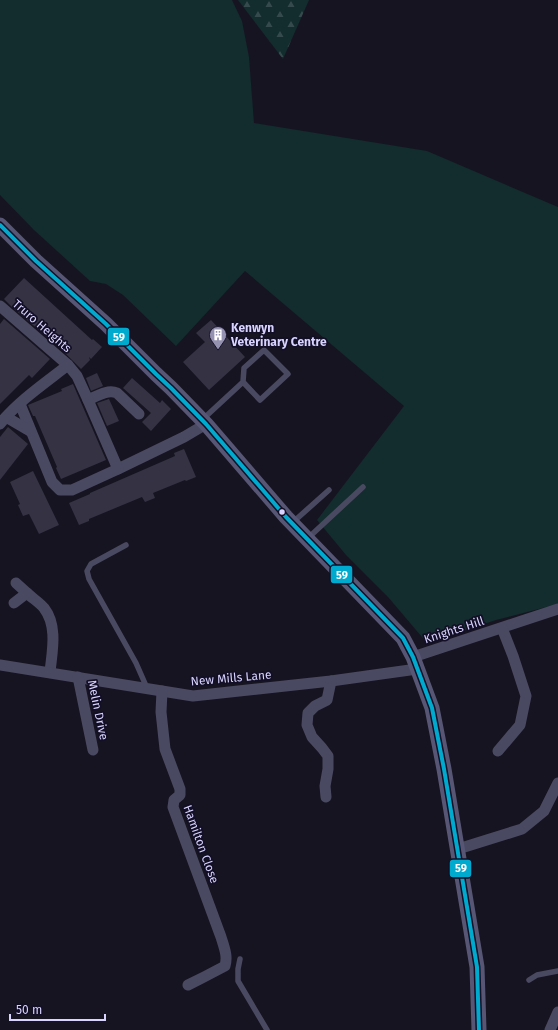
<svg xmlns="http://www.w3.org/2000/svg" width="558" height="1030" font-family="'Fira Sans',sans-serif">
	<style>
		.green { fill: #132c2d }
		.forest { fill: url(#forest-firs) }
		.building { fill: #343243 }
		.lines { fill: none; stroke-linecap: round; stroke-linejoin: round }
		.service { stroke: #4a4962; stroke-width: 5.5 }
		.minor { stroke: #4a4962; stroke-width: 11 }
		.secondary { stroke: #575674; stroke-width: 15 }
		.bus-1-casing { stroke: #130f26; stroke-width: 7 }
		.bus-1 { stroke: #00a9ce; stroke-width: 4 }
		.bus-dot { fill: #d9d4ff; stroke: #130f26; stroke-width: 1.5 }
		.labels { text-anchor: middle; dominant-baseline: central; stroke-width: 3.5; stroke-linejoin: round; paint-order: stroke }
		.street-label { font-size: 12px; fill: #d9d4ff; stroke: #130f26 }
		.poi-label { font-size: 12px; font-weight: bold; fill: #d9d4ff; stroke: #130f26; text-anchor: start }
		.line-badge { stroke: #130f26; stroke-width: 1.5 }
		.badge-label { font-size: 11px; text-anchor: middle; font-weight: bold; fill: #fff }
	</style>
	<defs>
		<pattern id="forest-firs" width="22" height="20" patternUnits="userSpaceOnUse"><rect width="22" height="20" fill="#132c2d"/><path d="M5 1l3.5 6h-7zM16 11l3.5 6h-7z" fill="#354a4c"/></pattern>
	</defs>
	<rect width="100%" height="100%" fill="#161421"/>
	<path class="green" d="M 0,0 L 232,0 L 242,21 L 249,57 L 254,123 L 427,151 L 558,207 L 558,604 L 496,620 L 427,643 L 388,597 L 346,555 L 317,520 L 404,406 L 245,271 L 176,346 L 123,295 L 106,284 L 90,281 L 34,230 L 0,195 Z"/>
	<path class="forest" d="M 238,0 L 309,0 L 283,59 Z"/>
	<g class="building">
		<path d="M 24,278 L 92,340 L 93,339 L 102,347 L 91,359 L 89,357 L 90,360 L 81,369 L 60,348 L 13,308 L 4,299 Z"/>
		<path d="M 4,319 L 50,359 L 32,378 L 29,375 L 0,404 L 0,324 Z"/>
		<path d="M 211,320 L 245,357 L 209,390 L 183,362 L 205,342 L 196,333 Z"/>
		<path d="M 97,373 L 103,386 L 91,391 L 86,378 Z"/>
		<path d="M 132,378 L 160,403 L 162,400 L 171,409 L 151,431 L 142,422 L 151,413 L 123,388 Z"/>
		<path d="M 73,384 L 106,460 L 61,479 L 56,468 L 57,467 L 35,416 L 33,416 L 28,405 L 62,391 L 61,389 Z"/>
		<path d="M 109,399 L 119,421 L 107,426 L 97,403 Z"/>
		<path d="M 8,427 L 28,444 L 0,480 L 0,437 Z"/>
		<path d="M 184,449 L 196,477 L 186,481 L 185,480 L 153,493 L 155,498 L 145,502 L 142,497 L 89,519 L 89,521 L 79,525 L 69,503 L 90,494 L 90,493 L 175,456 L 174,453 Z"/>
		<path d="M 33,471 L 59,525 L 39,534 L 29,514 L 23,516 L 18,505 L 20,504 L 10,482 Z"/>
	</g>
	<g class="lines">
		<g class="service">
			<path d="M 203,419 L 243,382 L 260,400 L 288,374 L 264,350 L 244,368 L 243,382"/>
			<path d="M 292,523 L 329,490"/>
			<path d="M 307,539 L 363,487"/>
			<path d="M 126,545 L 91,564 L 87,571 L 89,579 L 136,663 L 147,688"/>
			<path d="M 240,959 L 238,969 L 238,981 L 267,1030"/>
			<path d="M 529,980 L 537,975 L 558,971"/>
		</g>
		<g class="minor">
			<path d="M 0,306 L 68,365"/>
			<path d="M 88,400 C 97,396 108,389 117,393 L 139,414"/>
			<path d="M 20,404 L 52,482 L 60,490 L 72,490 L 118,469 L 184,437 L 206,424"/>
			<path d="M 6,417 L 30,431"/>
			<path d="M 0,424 C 17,402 45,383 68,365 L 77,376 L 88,400 L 118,469"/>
			<path d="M 27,593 C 32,598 39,602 44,608 C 58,626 52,652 50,672"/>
			<path d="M 14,603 L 27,593 L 16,583"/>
			<path d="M 413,657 L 558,609"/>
			<path d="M 0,665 L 193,696 L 331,681 L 417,669"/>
			<path d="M 78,677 L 93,750"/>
			<path d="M 162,691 L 161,712 L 165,749 L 180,789 L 180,795 L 174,800 L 173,807 L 221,937 C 224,947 228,956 225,966 L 204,977 L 188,985"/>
			<path d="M 498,751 L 520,725 L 526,696 L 513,656 L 502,628"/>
			<path d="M 326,797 L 325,786 L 328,769 L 328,756 L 322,748 L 312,737 L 307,725 L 308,713 L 315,706 L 327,700 L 331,681"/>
			<path d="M 458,849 L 522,829 L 544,811 L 558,783"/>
			<path d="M 550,1030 L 558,1012"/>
		</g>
		<path class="secondary" d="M 0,225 L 36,261 L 106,324 L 156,374 L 171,388 L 206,424 L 286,517 L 403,638 L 413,657 L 432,708 L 444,769 L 477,967 L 479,1030"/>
		<defs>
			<path id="bus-1" d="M 0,225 L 36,261 L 106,324 L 156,374 L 171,388 L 206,424 L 286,517 L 403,638 L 413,657 L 432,708 L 444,769 L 477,967 L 479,1030"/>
		</defs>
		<use href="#bus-1" class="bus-1-casing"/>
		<use href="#bus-1" class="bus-1"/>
	</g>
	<defs>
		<symbol id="building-pin" viewBox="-11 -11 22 30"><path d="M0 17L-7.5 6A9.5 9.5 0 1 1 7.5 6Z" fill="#9591b1" stroke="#130f26"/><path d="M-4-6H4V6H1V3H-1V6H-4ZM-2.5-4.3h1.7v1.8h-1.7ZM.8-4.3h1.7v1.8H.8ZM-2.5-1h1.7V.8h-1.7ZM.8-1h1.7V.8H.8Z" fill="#fff"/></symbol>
	</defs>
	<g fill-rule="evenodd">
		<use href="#building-pin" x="208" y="325" width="20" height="27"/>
	</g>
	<circle class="bus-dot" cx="282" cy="512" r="3.5"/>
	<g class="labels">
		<g class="street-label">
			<text transform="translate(42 326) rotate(41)">Truro Heights</text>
			<text transform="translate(454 630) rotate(-18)">Knights Hill</text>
			<text transform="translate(231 678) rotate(-5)">New Mills Lane</text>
			<text transform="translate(98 710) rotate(78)">Melin Drive</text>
			<text transform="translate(201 844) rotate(70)">Hamilton Close</text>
		</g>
		<g class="poi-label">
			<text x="231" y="328">Kenwyn<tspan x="231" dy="14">Veterinary Centre</tspan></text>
		</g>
	</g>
	<g class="line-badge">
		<rect x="107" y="327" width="23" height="19" rx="4" fill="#00a9ce"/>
		<rect x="330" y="565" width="23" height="19" rx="4" fill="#00a9ce"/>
		<rect x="449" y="859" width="23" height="19" rx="4" fill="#00a9ce"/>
	</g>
	<g class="badge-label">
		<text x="119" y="341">59</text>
		<text x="342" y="579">59</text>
		<text x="461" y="872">59</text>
	</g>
	<path d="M10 1014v6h95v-6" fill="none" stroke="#d9d4ff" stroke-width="2"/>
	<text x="16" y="1014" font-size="12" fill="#d9d4ff" stroke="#130f26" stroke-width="3" paint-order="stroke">50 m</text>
</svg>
